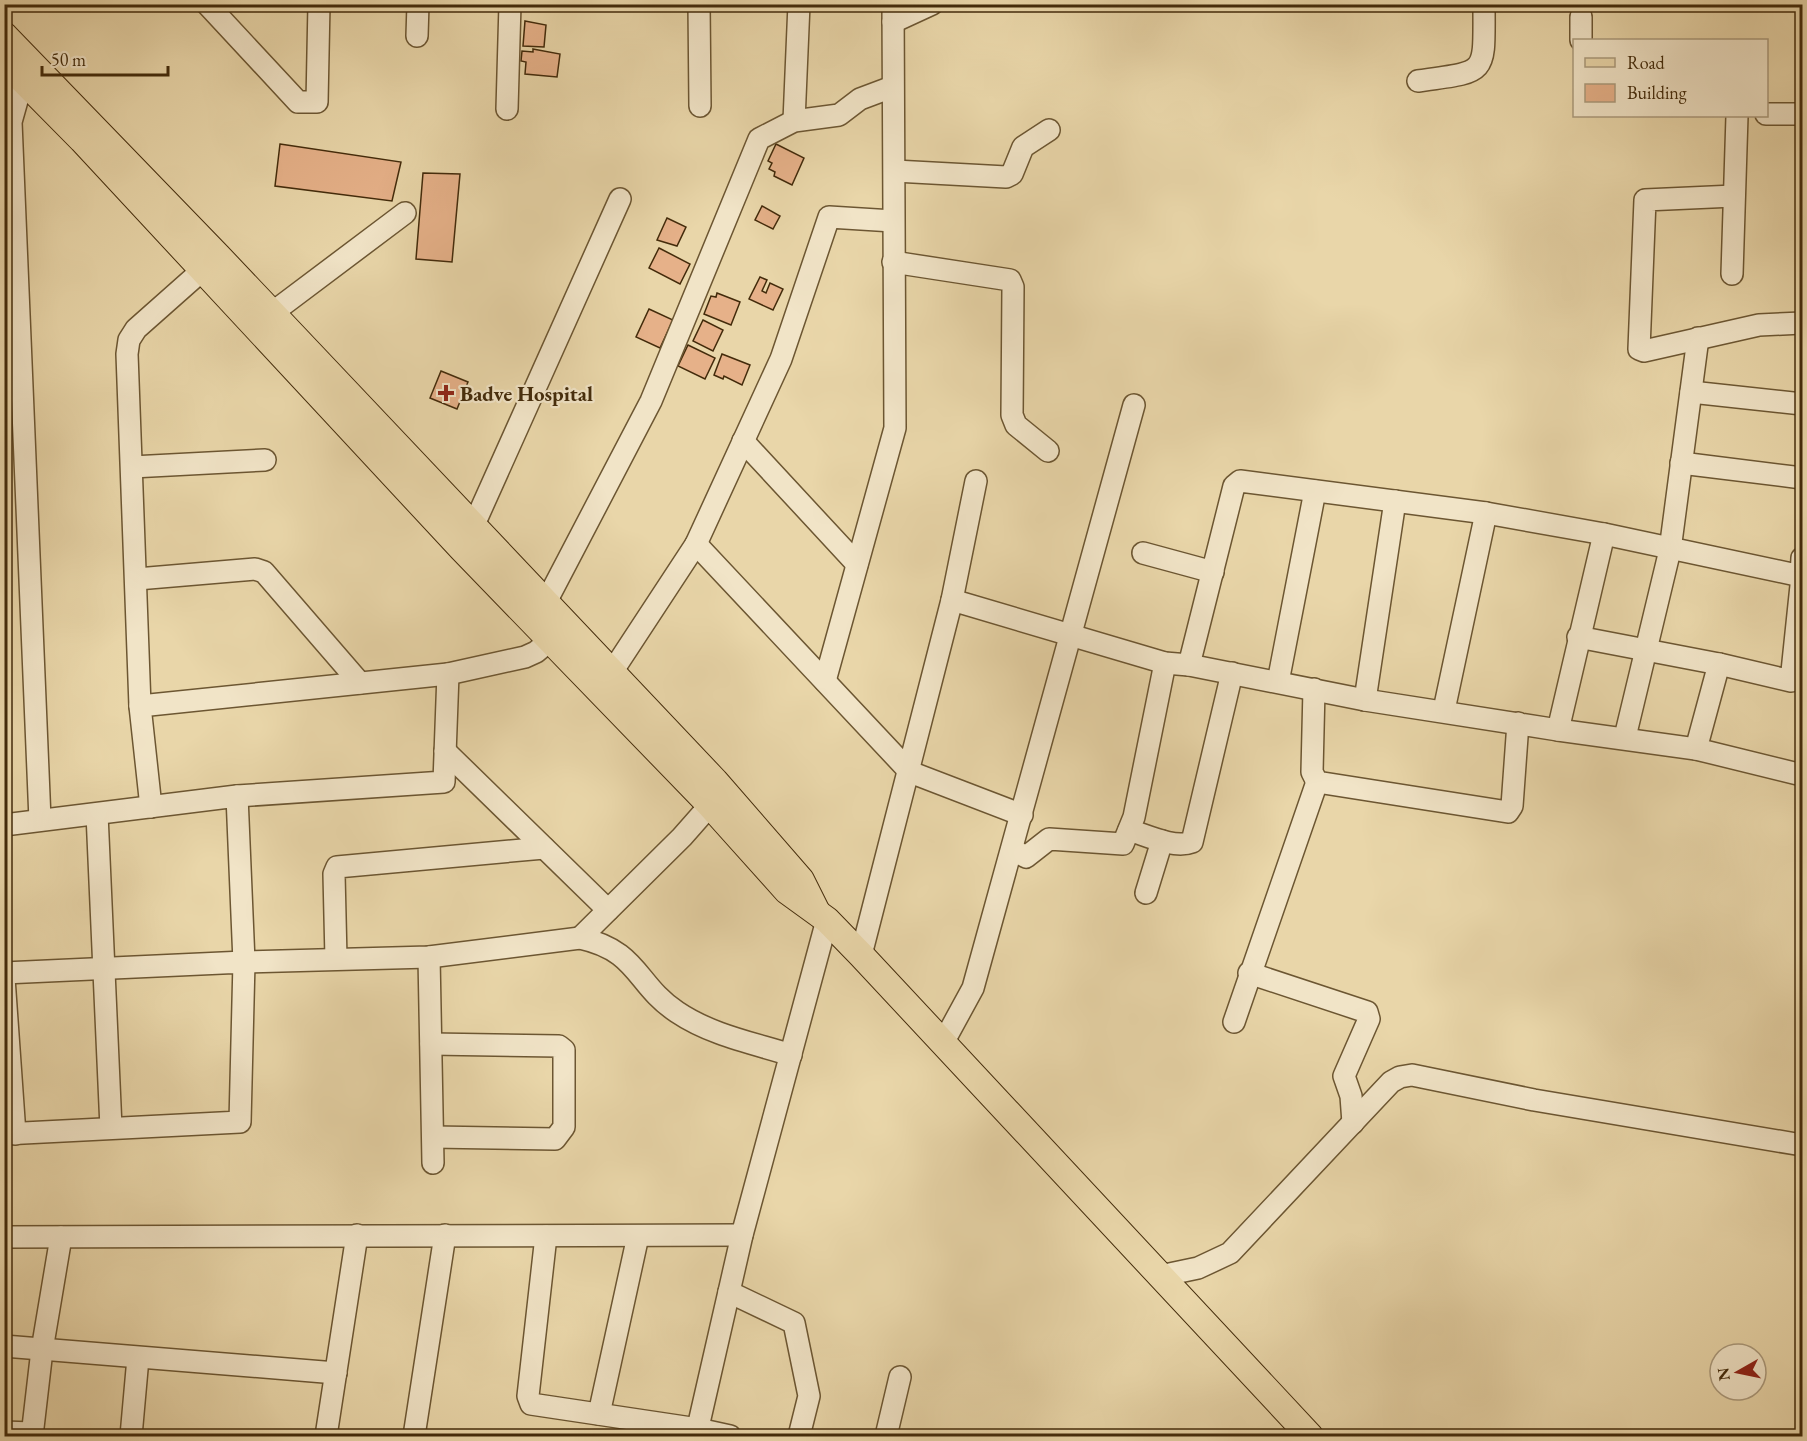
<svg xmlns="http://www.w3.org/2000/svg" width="1807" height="1441" font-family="'EB Garamond',serif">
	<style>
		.building { fill: #e6b189; stroke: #432b0b; stroke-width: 1.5 }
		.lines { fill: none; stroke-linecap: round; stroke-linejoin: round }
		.minor-casing { stroke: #6c5632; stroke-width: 24 }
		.major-casing { stroke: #432b0b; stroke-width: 28 }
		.minor { stroke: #f1e4c7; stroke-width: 21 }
		.major { stroke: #e9d6a9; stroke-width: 26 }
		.poi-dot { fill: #8f2418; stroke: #f1e4c7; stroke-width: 2 }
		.labels { text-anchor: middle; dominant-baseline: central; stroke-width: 4.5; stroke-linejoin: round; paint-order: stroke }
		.poi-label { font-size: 21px; font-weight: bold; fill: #432b0b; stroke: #f1e4c7; text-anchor: start }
	</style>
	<rect width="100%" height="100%" fill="#e9d6a9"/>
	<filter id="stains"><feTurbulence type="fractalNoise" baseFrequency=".00333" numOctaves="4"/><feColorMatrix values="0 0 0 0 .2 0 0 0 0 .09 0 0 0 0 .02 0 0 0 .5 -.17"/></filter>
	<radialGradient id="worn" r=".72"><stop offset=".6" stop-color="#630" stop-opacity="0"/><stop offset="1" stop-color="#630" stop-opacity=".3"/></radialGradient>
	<g class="building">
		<path d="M 525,21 L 546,25 L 544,47 L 523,46 Z"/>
		<path d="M 533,49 L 560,54 L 557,77 L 525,74 L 526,62 L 521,61 L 522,51 L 533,52 Z"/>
		<path d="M 280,144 L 401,162 L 392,201 L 275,186 Z"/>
		<path d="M 776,144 L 804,158 L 792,185 L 774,176 L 775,172 L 769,169 L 772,163 L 768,161 Z"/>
		<path d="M 423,173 L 460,174 L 452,262 L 416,259 Z"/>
		<path d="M 762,206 L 780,216 L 773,229 L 755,220 Z"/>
		<path d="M 667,218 L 686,227 L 677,246 L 657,240 Z"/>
		<path d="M 659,248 L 690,264 L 680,284 L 649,268 Z"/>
		<path d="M 760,277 L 767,280 L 762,291 L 766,293 L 770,283 L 783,289 L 773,310 L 749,299 Z"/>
		<path d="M 717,293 L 740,302 L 731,325 L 704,314 L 711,296 L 716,297 Z"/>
		<path d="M 649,309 L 673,320 L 660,348 L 636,337 Z"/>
		<path d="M 703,320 L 723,330 L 713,351 L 693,341 Z"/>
		<path d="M 688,345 L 715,358 L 705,379 L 678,366 Z"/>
		<path d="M 722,354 L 750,365 L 742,385 L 724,376 L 723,379 L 714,375 Z"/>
		<path d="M 441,371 L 468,382 L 457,409 L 430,398 Z"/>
	</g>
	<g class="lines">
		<defs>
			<g id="minor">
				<path d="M 207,4 L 298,102 L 317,102 L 319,4"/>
				<path d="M 699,4 L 700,106"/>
				<path d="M 893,22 L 932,4"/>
				<path d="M 417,36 L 418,4"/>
				<path d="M 1581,40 L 1581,17"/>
				<path d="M 38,74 L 18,97 L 11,122 L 40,820"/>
				<path d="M 1418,81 C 1489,71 1484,76 1484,4"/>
				<path d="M 507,109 L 510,4"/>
				<path d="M 1766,114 L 1802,114"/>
				<path d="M 794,121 L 799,4"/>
				<path d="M 895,171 L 1006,177 L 1012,174 L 1023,147 L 1049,130"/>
				<path d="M 1734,196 L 1645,200 L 1639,349 L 1644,351 L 1759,325 L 1802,323"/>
				<path d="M 893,262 L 1010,280 L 1013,287 L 1012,415 L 1016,425 L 1048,451"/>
				<path d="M 1732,274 L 1737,116"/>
				<path d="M 272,313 L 405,213"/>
				<path d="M 1691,392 L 1802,404"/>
				<path d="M 743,441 L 857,564"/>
				<path d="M 1681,463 L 1802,478"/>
				<path d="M 132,467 L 265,460"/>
				<path d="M 468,538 L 620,199"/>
				<path d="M 696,544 L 910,772 L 1022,815"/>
				<path d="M 1143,553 L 1213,572"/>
				<path d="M 137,579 L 255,569 L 264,572 L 360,683"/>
				<path d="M 952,600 L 976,481"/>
				<path d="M 546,602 L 651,401 L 759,139 L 794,121 L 839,115 L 860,99 L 892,87"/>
				<path d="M 1578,637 L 1719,664 L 1791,681 L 1802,576"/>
				<path d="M 1189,665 L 1234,486 L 1240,481 L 1486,513 L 1604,534"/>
				<path d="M 612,672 L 696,544 L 781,359 L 829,217 L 893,221"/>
				<path d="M 825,681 L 895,428 L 893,4"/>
				<path d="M 1278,682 L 1315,491"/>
				<path d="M 1314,689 L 1312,772 L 1317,782 L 1508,812 L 1512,806 L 1518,723"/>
				<path d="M 1365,700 L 1395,501"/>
				<path d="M 140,706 L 127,354 L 129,340 L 136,329 L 215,259"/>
				<path d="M 1444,710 L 1486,513"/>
				<path d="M 1558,730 L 1696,749 L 1802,775"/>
				<path d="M 1625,737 L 1670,550 L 1698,338"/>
				<path d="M 1696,749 L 1719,664"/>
				<path d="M 445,751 L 608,910"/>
				<path d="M 237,796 L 444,782 L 448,674 L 525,657 L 536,652 L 561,631"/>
				<path d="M 151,807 L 140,706 L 448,674"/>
				<path d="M 97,814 L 111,1128"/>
				<path d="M 4,825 L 237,796 L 244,962 L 429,957 L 580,938 C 639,951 635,984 677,1012 C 711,1035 753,1043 791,1055"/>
				<path d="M 1129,830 C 1146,835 1174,849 1192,842 L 1232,673"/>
				<path d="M 1012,849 L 1026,857 L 1049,839 L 1123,844 L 1134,817 L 1165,663"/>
				<path d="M 1146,893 L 1162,841"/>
				<path d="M 580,938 L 682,837 L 719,795"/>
				<path d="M 861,955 L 952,600 L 1165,663 L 1189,665 L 1365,700 L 1558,730 L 1604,534 L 1801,576 L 1802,558"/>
				<path d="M 429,957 L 433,1163"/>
				<path d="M 336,959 L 334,874 L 337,867 L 544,848"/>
				<path d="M 4,973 L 244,962 L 240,1122 L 4,1134"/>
				<path d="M 1249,973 L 1367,1012 L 1369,1019 L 1344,1076 L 1351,1096 L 1353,1123"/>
				<path d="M 4,978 L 15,1134"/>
				<path d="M 1234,1022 L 1317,782"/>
				<path d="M 943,1043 L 973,988 L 1134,405"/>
				<path d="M 431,1044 L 559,1046 L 564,1050 L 564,1127 L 555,1139 L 433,1137"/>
				<path d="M 546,1236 L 528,1396 L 531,1404 L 698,1429 L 730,1436"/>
				<path d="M 4,1237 L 742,1235"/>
				<path d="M 1160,1276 L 1198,1268 L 1230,1253 L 1391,1082 L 1400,1077 L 1412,1075 L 1534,1100 L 1802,1145"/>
				<path d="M 729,1292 L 794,1323 L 809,1396 L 799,1436"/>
				<path d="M 4,1346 L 336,1373"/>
				<path d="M 599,1414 L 638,1236"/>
				<path d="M 4,1432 L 32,1433"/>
				<path d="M 32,1436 L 42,1350 L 61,1237"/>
				<path d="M 131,1436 L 138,1358"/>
				<path d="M 326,1436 L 357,1235"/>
				<path d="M 414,1436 L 445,1235"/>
				<path d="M 696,1436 L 742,1235 L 827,920"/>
				<path d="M 886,1436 L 900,1377"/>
			</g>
			<g id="major">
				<path d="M 4,35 L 218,256 L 715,781 L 801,880 L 816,910"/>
				<path d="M 4,61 L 82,140 L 462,549 L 709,804 L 787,891 L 827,920 L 861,955 L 1310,1436"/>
			</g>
		</defs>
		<use href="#minor" class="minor-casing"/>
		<use href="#major" class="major-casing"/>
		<use href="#minor" class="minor"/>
		<use href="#major" class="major"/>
	</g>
	<path class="poi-dot" d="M443 384h6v6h6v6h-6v6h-6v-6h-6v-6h6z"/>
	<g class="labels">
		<g class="poi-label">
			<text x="460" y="393">Badve Hospital</text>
		</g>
	</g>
	<rect width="1807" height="1441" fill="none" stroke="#e9d6a9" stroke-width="24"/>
	<rect x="6" y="6" width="1795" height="1429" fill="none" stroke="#432b0b" stroke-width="3"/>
	<rect x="12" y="12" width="1783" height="1417" fill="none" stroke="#432b0b" stroke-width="1.5"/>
	<rect x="1573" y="39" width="195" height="78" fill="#f1e4c7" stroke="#ab9a7c" stroke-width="1.5"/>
	<rect x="1585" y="58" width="30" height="9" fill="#e9d6a9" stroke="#ab9a7c" stroke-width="1.5"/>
	<text x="1627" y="69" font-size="18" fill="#432b0b">Road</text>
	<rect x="1585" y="84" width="30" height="18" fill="#e6b189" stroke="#ab9a7c" stroke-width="1.5"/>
	<text x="1627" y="99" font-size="18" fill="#432b0b">Building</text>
	<g transform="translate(1738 1372) rotate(261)"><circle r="28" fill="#f1e4c7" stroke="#ab9a7c" stroke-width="1.5"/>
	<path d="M0-4.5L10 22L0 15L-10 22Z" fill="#8f2418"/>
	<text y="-9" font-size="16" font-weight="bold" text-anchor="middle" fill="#432b0b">N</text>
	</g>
	<path d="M42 66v9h126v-9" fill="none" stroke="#432b0b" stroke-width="3"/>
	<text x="51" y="66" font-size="18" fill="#432b0b" stroke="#f1e4c7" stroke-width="4.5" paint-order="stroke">50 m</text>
	<rect width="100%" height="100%" filter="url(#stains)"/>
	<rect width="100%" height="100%" fill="url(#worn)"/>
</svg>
